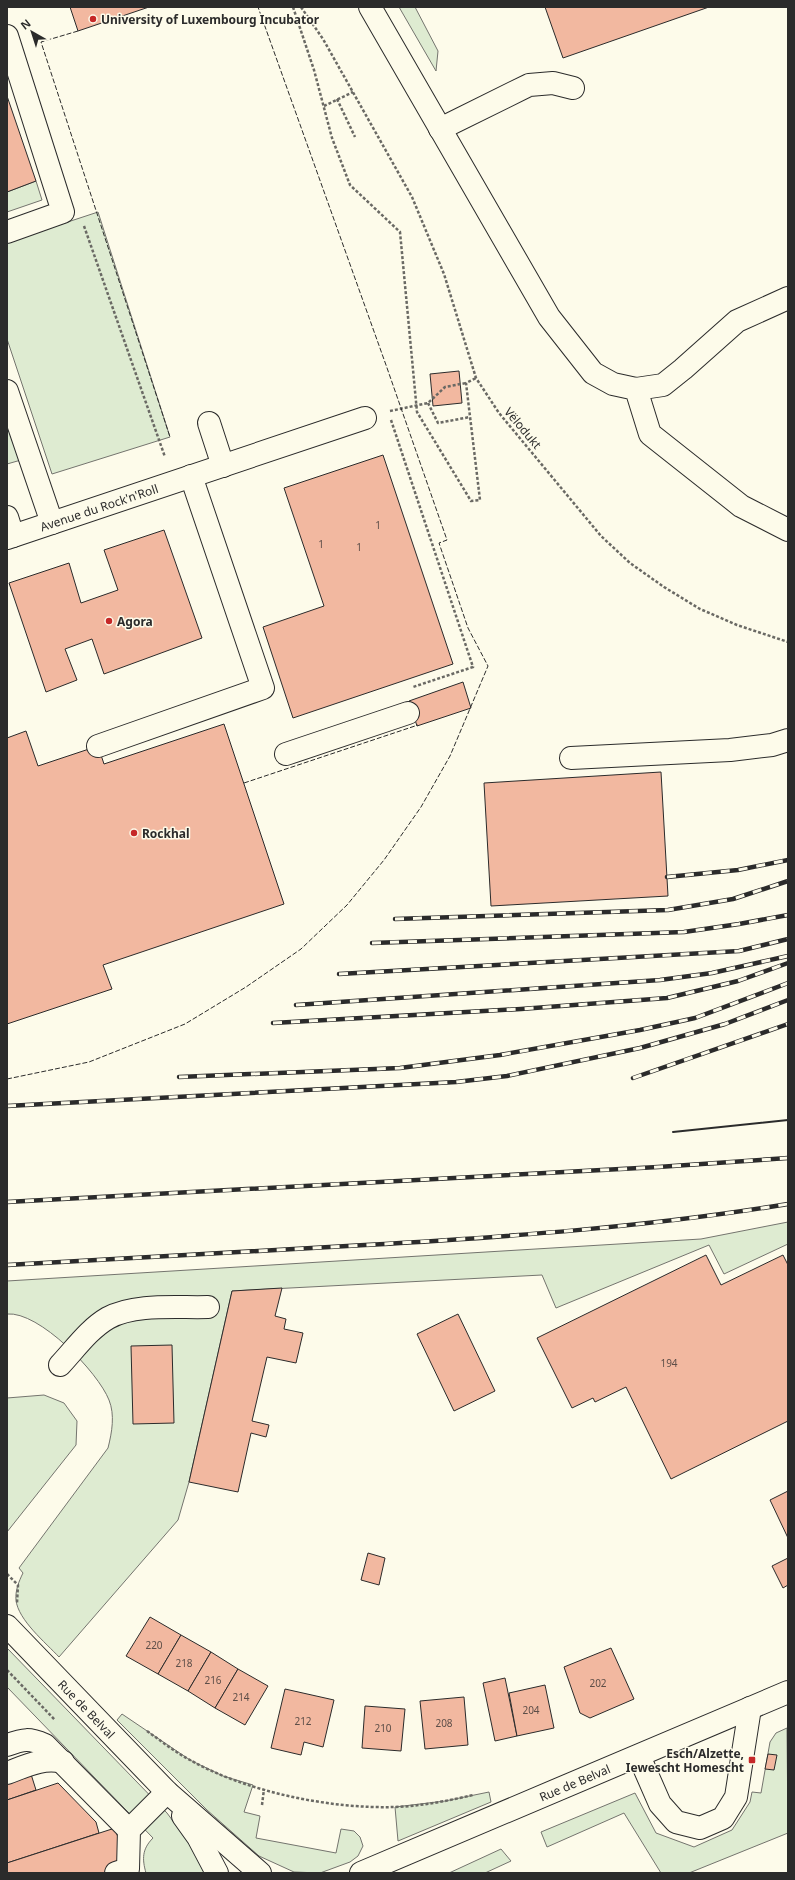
<svg xmlns="http://www.w3.org/2000/svg" width="795" height="1880" font-family="'Noto Sans',sans-serif">
	<style>
		.green { fill: #deebd1; stroke: #74746e }
		.building { fill: #f2b8a0; stroke: #2b2b2b }
		.lines { fill: none; stroke-linecap: round; stroke-linejoin: round }
		.minor-casing { stroke: #2b2b2b; stroke-width: 24 }
		.major-casing { stroke: #2b2b2b; stroke-width: 24 }
		.path { stroke: #6a6964; stroke-width: 2.5; stroke-dasharray: 3 2; stroke-linecap: butt }
		.minor { stroke: #fdfbea; stroke-width: 22 }
		.major { stroke: #fdfbea; stroke-width: 22 }
		.rail-casing { stroke: #2b2b2b; stroke-width: 4.5 }
		.rail { stroke: #fdfbea; stroke-width: 3; stroke-dasharray: 9; stroke-linecap: butt }
		.path-bridge { stroke: #6a6964; stroke-width: 2.5; stroke-dasharray: 3 2; stroke-linecap: butt }
		.fence { stroke: #2b2b2b; stroke-width: 1; stroke-dasharray: 5 2; stroke-linecap: butt }
		.wall { stroke: #2b2b2b; stroke-width: 2 }
		.poi-dot { fill: #c62828; stroke: #fdfbea; stroke-width: 1.5 }
		.labels { text-anchor: middle; dominant-baseline: central; stroke-width: 3; stroke-linejoin: round; paint-order: stroke }
		.number-label { font-size: 10px; fill: #5d4e48 }
		.poi-label { font-size: 12px; font-weight: bold; fill: #2b2b2b; stroke: #fdfbea; text-anchor: start }
		.street-label { font-size: 12px; fill: #2b2b2b; stroke: #fdfbea }
	</style>
	<rect width="100%" height="100%" fill="#fdfbea"/>
	<g class="green">
		<path d="M 399,7 L 415,7 L 438,51 L 436,71 Z"/>
		<path d="M 36,181 L 42,200 L 7,212 L 7,192 Z"/>
		<path d="M 98,212 L 170,437 L 52,474 L 7,339 L 7,242 Z"/>
		<path d="M 7,419 L 21,460 L 7,464 Z"/>
		<path d="M 788,1222 L 788,1244 L 724,1274 L 709,1245 L 556,1308 L 542,1275 L 232,1291 L 189,1482 L 178,1520 L 59,1657 C 46,1643 18,1620 16,1600 C 15,1591 19,1581 23,1573 L 19,1568 L 108,1448 C 112,1432 115,1415 109,1400 C 98,1372 39,1311 7,1314 L 7,1281 L 701,1239 Z"/>
		<path d="M 44,1395 L 64,1403 L 77,1421 L 76,1445 L 7,1532 L 7,1398 Z"/>
		<path d="M 7,1648 L 167,1813 L 190,1844 L 205,1873 L 146,1873 C 142,1859 142,1849 153,1838 L 7,1687 Z"/>
		<path d="M 122,1714 L 190,1760 L 223,1776 L 253,1785 L 244,1812 L 260,1816 L 256,1838 L 336,1853 L 341,1829 L 354,1831 L 360,1837 L 363,1846 L 358,1856 L 350,1862 L 320,1873 L 294,1872 L 259,1856 L 207,1810 L 117,1720 Z"/>
		<path d="M 787,1728 L 788,1833 L 689,1873 L 661,1873 L 624,1813 L 547,1847 L 541,1832 L 635,1793 L 656,1833 L 694,1847 L 732,1830 L 750,1802 L 752,1792 L 761,1793 L 770,1742 L 776,1733 Z"/>
		<path d="M 489,1792 L 491,1802 L 398,1841 L 395,1807 L 445,1801 Z"/>
		<path d="M 501,1849 L 511,1861 L 485,1873 L 449,1873 Z"/>
	</g>
	<g class="building">
		<path d="M 70,7 L 149,7 L 78,31 Z"/>
		<path d="M 545,7 L 709,7 L 563,58 Z"/>
		<path d="M 7,96 L 36,181 L 7,192 Z"/>
		<path d="M 459,371 L 462,403 L 433,406 L 430,374 Z"/>
		<path d="M 383,455 L 453,664 L 293,718 L 263,627 L 324,606 L 284,488 Z"/>
		<path d="M 164,530 L 202,638 L 104,674 L 92,639 L 65,649 L 77,680 L 46,692 L 9,583 L 69,563 L 81,603 L 118,590 L 104,550 Z"/>
		<path d="M 463,682 L 471,708 L 417,726 L 409,701 Z"/>
		<path d="M 224,724 L 284,904 L 103,965 L 112,989 L 7,1024 L 7,738 L 26,731 L 38,766 L 98,746 L 104,764 Z"/>
		<path d="M 661,772 L 668,896 L 491,906 L 484,783 Z"/>
		<path d="M 706,1255 L 721,1285 L 783,1255 L 788,1265 L 788,1421 L 671,1479 L 626,1387 L 595,1402 L 593,1398 L 572,1408 L 537,1338 Z"/>
		<path d="M 282,1288 L 275,1316 L 286,1319 L 284,1329 L 303,1333 L 296,1363 L 267,1357 L 252,1421 L 269,1425 L 266,1437 L 251,1433 L 238,1492 L 189,1482 L 232,1291 Z"/>
		<path d="M 458,1314 L 495,1391 L 454,1411 L 417,1334 Z"/>
		<path d="M 172,1345 L 174,1423 L 133,1424 L 131,1346 Z"/>
		<path d="M 788,1491 L 788,1538 L 770,1500 Z"/>
		<path d="M 368,1553 L 385,1558 L 379,1585 L 361,1580 Z"/>
		<path d="M 788,1558 L 788,1585 L 783,1588 L 772,1566 Z"/>
		<path d="M 150,1617 L 181,1635 L 158,1674 L 126,1656 Z"/>
		<path d="M 181,1635 L 211,1652 L 188,1691 L 158,1674 Z"/>
		<path d="M 611,1648 L 634,1699 L 590,1718 L 580,1713 L 564,1667 Z"/>
		<path d="M 211,1652 L 238,1669 L 215,1708 L 188,1691 Z"/>
		<path d="M 238,1669 L 268,1686 L 245,1725 L 215,1708 Z"/>
		<path d="M 505,1678 L 517,1736 L 495,1741 L 483,1683 Z"/>
		<path d="M 545,1685 L 554,1728 L 517,1736 L 509,1693 Z"/>
		<path d="M 285,1689 L 334,1700 L 323,1747 L 304,1742 L 301,1755 L 271,1748 Z"/>
		<path d="M 464,1697 L 468,1745 L 425,1749 L 420,1701 Z"/>
		<path d="M 365,1706 L 405,1709 L 401,1751 L 362,1748 Z"/>
		<path d="M 768,1754 L 777,1755 L 774,1770 L 765,1769 Z"/>
		<path d="M 25,1755 L 36,1790 L 7,1800 L 7,1761 Z"/>
		<path d="M 58,1783 L 96,1822 L 99,1833 L 7,1863 L 7,1800 Z"/>
		<path d="M 115,1828 L 129,1873 L 7,1873 L 7,1863 Z"/>
	</g>
	<g class="lines">
		<defs>
			<g id="minor">
				<path d="M 370,7 L 549,317 L 593,373 L 613,384 L 636,389 L 650,434 L 741,506 L 788,530"/>
				<path d="M 7,36 L 63,212 L 7,232"/>
				<path d="M 440,129 L 529,85 L 553,83 L 573,88"/>
				<path d="M 636,389 L 663,385 L 683,369 L 737,321 L 788,298"/>
				<path d="M 7,391 L 52,523"/>
				<path d="M 209,423 L 223,466"/>
				<path d="M 7,517 L 13,536"/>
				<path id="s1" d="M 7,538 L 365,418"/>
				<path d="M 98,746 L 263,688 L 191,476"/>
				<path d="M 286,754 L 408,713"/>
				<path d="M 571,758 L 730,750 L 772,745 L 788,740"/>
				<path d="M 60,1365 C 75,1349 89,1329 108,1318 C 135,1303 178,1308 208,1307"/>
				<path d="M 7,1745 C 24,1739 29,1738 45,1745 L 129,1830"/>
				<path d="M 639,1756 L 660,1804 L 676,1822 L 700,1828 L 723,1818 L 736,1797 L 750,1708"/>
				<path d="M 7,1773 C 26,1766 43,1757 63,1762"/>
				<path d="M 116,1873 L 128,1869 L 129,1830 L 167,1792"/>
			</g>
			<g id="major">
				<path id="s2" d="M 7,1626 L 167,1792 L 260,1873"/>
				<path d="M 183,1816 L 198,1837 L 217,1873"/>
				<path id="s3" d="M 361,1873 L 788,1692"/>
			</g>
		</defs>
		<use href="#minor" class="minor-casing"/>
		<use href="#major" class="major-casing"/>
		<g class="path">
			<path d="M 301,7 L 323,39 L 412,197 L 444,274 L 476,378 L 499,413 L 601,536 L 630,563 L 664,587 L 700,609 L 737,625 L 788,642"/>
			<path d="M 337,99 L 355,137"/>
			<path d="M 324,106 L 353,92"/>
			<path d="M 84,226 L 165,457"/>
			<path d="M 428,403 L 438,423 L 470,417"/>
			<path d="M 390,411 L 428,403 L 445,387 L 466,383"/>
			<path d="M 391,420 L 473,667 L 413,687"/>
			<path d="M 7,1574 L 18,1585 L 17,1603"/>
			<path d="M 7,1670 L 55,1720"/>
			<path d="M 147,1731 C 161,1741 175,1752 190,1760 C 247,1792 330,1809 395,1807 C 421,1806 447,1801 473,1795"/>
			<path d="M 262,1805 L 264,1789"/>
		</g>
		<use href="#minor" class="minor"/>
		<use href="#major" class="major"/>
		<defs>
			<g id="rail">
				<path d="M 667,877 L 738,870 L 788,860"/>
				<path d="M 395,919 L 668,910 L 733,899 L 788,881"/>
				<path d="M 372,943 L 684,932 L 739,924 L 788,915"/>
				<path d="M 339,974 L 739,951 L 788,939"/>
				<path d="M 296,1005 L 660,980 L 712,973 L 788,956"/>
				<path d="M 273,1023 L 521,1009 L 667,998 L 738,981 L 788,963"/>
				<path d="M 179,1077 L 400,1068 L 500,1055 L 640,1030 L 695,1018 L 788,983"/>
				<path d="M 633,1078 L 788,1024"/>
				<path d="M 7,1106 L 456,1082 L 507,1076 L 640,1048 L 725,1024 L 788,1000"/>
				<path d="M 7,1202 L 658,1167 L 788,1158"/>
				<path d="M 7,1265 C 126,1258 246,1252 365,1245 C 507,1237 648,1227 788,1204"/>
			</g>
		</defs>
		<use href="#rail" class="rail-casing"/>
		<use href="#rail" class="rail"/>
		<path class="path-bridge" d="M 293,7 L 314,70 L 332,138 L 350,185 L 400,232 L 417,412 L 471,501 L 480,500 L 466,383 L 476,378"/>
		<g class="fence">
			<path d="M 78,31 L 41,42 L 170,437"/>
			<path d="M 244,783 L 418,725"/>
			<path d="M 7,1079 L 89,1062 L 185,1024 L 246,987 L 301,949 L 347,905 L 384,860 L 421,807 L 450,756 L 488,666 L 468,628 L 439,543 L 447,540 L 386,365 L 258,7"/>
		</g>
		<path class="wall" d="M 673,1132 L 788,1120"/>
	</g>
	<g class="poi-dot">
		<circle cx="93" cy="19" r="4"/>
		<circle cx="109" cy="621" r="4"/>
		<circle cx="134" cy="833" r="4"/>
		<rect x="748" y="1756" width="8" height="8" rx="2"/>
	</g>
	<g class="labels">
		<g class="number-label">
			<text x="378" y="525">1</text>
			<text x="321" y="544">1</text>
			<text x="359" y="547">1</text>
			<text x="669" y="1363">194</text>
			<text x="154" y="1645">220</text>
			<text x="184" y="1663">218</text>
			<text x="213" y="1680">216</text>
			<text x="598" y="1683">202</text>
			<text x="241" y="1697">214</text>
			<text x="531" y="1710">204</text>
			<text x="303" y="1721">212</text>
			<text x="444" y="1723">208</text>
			<text x="383" y="1728">210</text>
		</g>
		<g class="poi-label">
			<text x="101" y="19">University of Luxembourg Incubator</text>
			<text x="117" y="621">Agora</text>
			<text x="142" y="833">Rockhal</text>
			<text x="744" y="1753" text-anchor="end">Esch/Alzette,<tspan x="744" dy="14">Iewescht Homescht</tspan></text>
		</g>
		<g class="street-label">
			<text transform="translate(523 428) rotate(50)">Vëlodukt</text>
			<text stroke="none"><textPath href="#s1" startOffset="97">Avenue du Rock'n'Roll</textPath></text>
			<text stroke="none"><textPath href="#s2" startOffset="115">Rue de Belval</textPath></text>
			<text stroke="none"><textPath href="#s3" startOffset="232">Rue de Belval</textPath></text>
		</g>
	</g>
	<rect width="795" height="1880" fill="none" stroke="#2b2b2b" stroke-width="16"/>
	<g transform="translate(32 32) rotate(321)" stroke="#fdfbea" stroke-width="3" paint-order="stroke">
	<path d="M0-3L7 15L0 10L-7 15Z" fill="#2b2b2b"/>
	<text y="-6" font-size="11" font-weight="bold" text-anchor="middle" fill="#2b2b2b">N</text>
	</g>
</svg>
